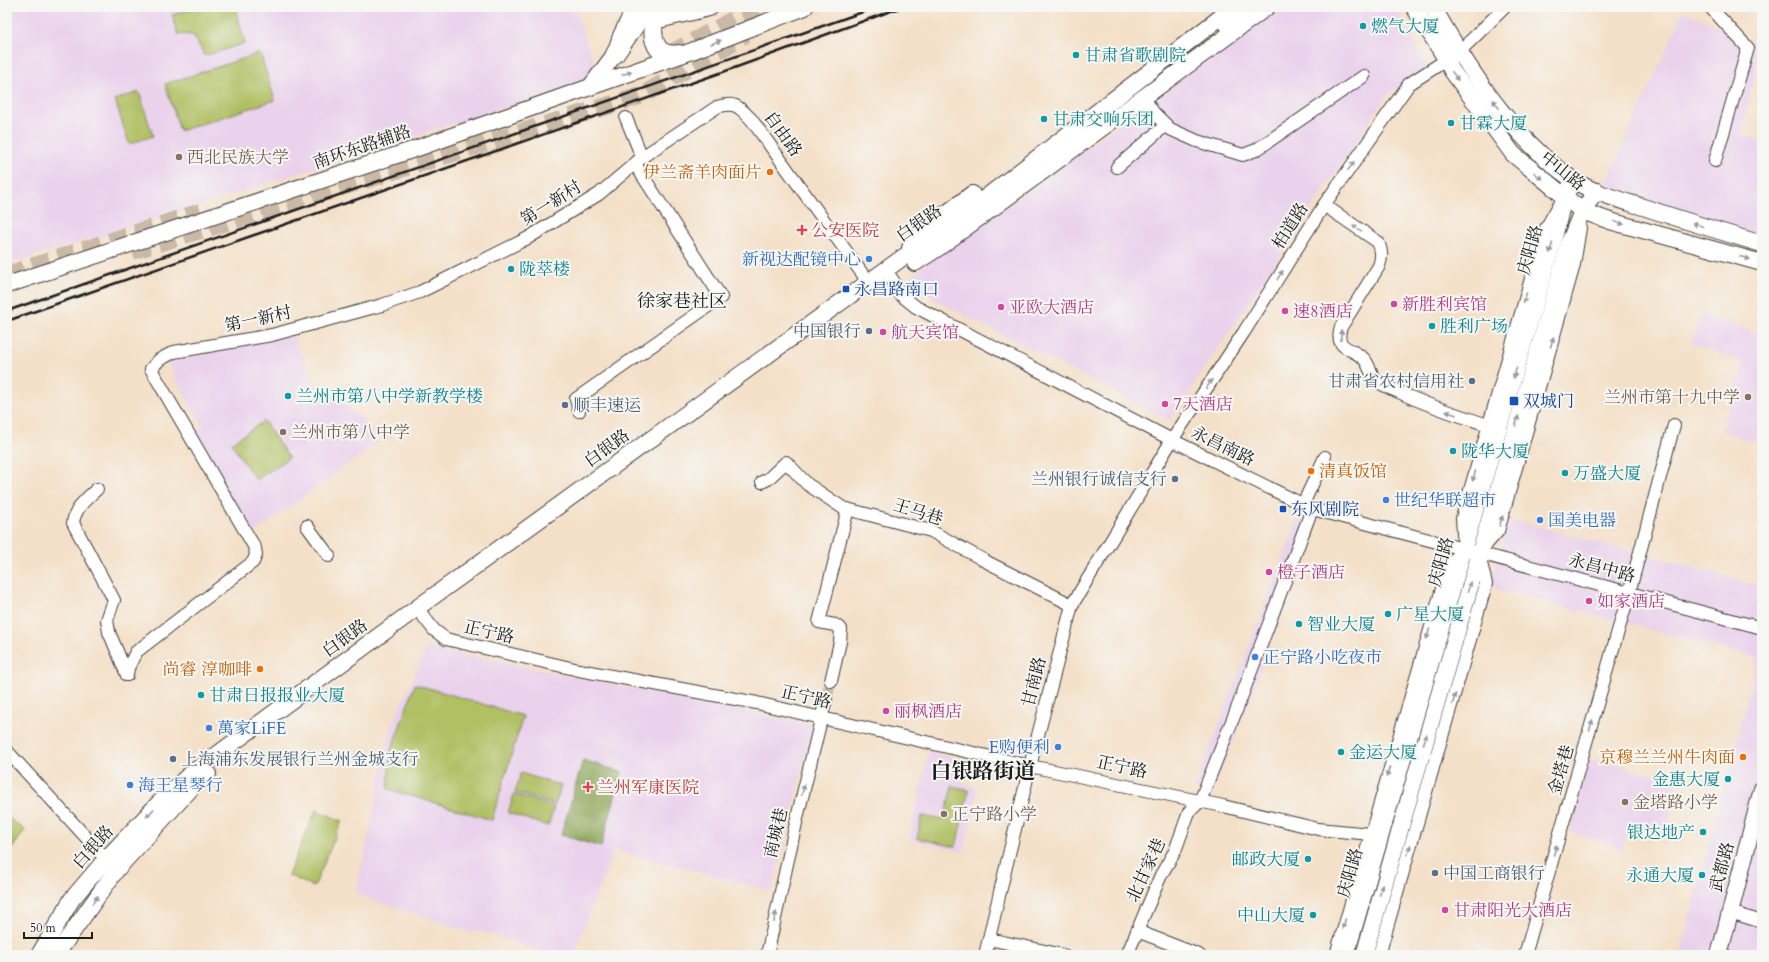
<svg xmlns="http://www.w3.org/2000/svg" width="1769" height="962" font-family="Cardo,'Noto Serif SC',serif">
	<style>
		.built { fill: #ead1ec }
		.green { fill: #b0c063; stroke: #666e40 }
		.forest { fill: #8ca659; stroke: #54613a }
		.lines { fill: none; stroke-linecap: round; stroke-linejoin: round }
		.minor-tunnel { stroke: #c9b9a6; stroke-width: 12; stroke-dasharray: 12 6; stroke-linecap: butt }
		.highway-tunnel { stroke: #c9b9a6; stroke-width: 18; stroke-dasharray: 18 9; stroke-linecap: butt }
		.minor-casing { stroke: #3c3936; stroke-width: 14 }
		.major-casing { stroke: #3c3936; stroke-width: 18 }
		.highway-casing { stroke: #3c3936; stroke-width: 20 }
		.minor { stroke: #fff; stroke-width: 12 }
		.major { stroke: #fff; stroke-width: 16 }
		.highway { stroke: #fff; stroke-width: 18 }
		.rail { stroke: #1c1c1c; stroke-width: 2.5 }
		.oneway { fill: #999 }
		.culture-dot { fill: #0f9aa8; stroke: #f6f6f2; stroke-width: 1.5 }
		.education-dot { fill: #8d6e63; stroke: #f6f6f2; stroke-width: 1.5 }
		.food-dot { fill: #e8710a; stroke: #f6f6f2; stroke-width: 1.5 }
		.health-dot { fill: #e0444e; stroke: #f6f6f2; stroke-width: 1.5 }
		.shop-dot { fill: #3f7fe0; stroke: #f6f6f2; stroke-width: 1.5 }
		.transit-dot { fill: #1a4fb4; stroke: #f6f6f2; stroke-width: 1.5 }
		.hotel-dot { fill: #d1479c; stroke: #f6f6f2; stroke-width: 1.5 }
		.service-dot { fill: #5c6f8a; stroke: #f6f6f2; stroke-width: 1.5 }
		.labels { text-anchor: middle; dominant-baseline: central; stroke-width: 4; stroke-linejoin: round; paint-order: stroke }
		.culture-label { font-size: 17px; fill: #0d838f; stroke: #f6f6f2; text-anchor: start }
		.street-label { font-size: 17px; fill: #1c1c1c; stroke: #f6f6f2 }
		.education-label { font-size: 17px; fill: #785e54; stroke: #f6f6f2; text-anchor: start }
		.food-label { font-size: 17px; fill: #c56008; stroke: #f6f6f2; text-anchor: end }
		.health-label { font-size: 17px; fill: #be3a42; stroke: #f6f6f2; text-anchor: start }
		.shop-label { font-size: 17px; fill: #366cbe; stroke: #f6f6f2; text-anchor: start }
		.transit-label { font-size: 17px; fill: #164399; stroke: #f6f6f2; text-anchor: start }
		.hotel-label { font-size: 17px; fill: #b23c85; stroke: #f6f6f2; text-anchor: start }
		.service-label { font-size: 17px; fill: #4e5e75; stroke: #f6f6f2; text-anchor: end }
		.neighbourhood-label { font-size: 18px; fill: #1c1c1c; stroke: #f6f6f2 }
		.district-label { font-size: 21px; font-weight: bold; fill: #1c1c1c; stroke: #f6f6f2 }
	</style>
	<rect width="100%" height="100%" fill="#f6f6f2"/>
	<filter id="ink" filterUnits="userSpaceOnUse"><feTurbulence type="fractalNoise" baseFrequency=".025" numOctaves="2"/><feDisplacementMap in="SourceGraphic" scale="8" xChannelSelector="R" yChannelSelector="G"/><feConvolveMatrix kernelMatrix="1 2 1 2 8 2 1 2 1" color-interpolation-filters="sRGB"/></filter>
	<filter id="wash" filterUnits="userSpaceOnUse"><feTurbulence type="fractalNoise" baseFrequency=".012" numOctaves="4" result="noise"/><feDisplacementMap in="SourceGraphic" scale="16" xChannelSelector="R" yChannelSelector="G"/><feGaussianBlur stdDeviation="0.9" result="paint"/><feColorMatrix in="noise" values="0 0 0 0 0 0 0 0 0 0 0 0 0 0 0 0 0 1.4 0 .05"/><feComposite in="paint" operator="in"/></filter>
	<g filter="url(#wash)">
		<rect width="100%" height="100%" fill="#f4e0c8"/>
		<g class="built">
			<path d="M 7,7 L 574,7 L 599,77 L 104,236 L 7,264 Z"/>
			<path d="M 1279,7 L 1394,7 L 1429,68 L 1387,95 L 1170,421 L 935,300 L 922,288 L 913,274 L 1144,107 Z"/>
			<path d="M 1684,11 L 1760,47 L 1742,135 L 1762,141 L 1762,236 L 1603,191 Z"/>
			<path d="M 1702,314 L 1762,335 L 1762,445 L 1721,431 L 1744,362 L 1691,344 Z"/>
			<path d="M 291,333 L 317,390 L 347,407 L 361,418 L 370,429 L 378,442 L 251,535 L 188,436 L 203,427 L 167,363 Z"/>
			<path d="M 1298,519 L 1316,526 L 1212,796 L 1194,789 Z"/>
			<path d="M 1508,519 L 1759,585 L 1762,574 L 1762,947 L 1756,946 L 1754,955 L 1680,955 L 1758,658 L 1490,587 Z"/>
			<path d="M 427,647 L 813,725 L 772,891 L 614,850 L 573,955 L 552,955 L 475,929 L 472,933 L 356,894 L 392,724 Z"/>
			<path d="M 929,752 L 967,760 L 962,784 L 978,788 L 964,852 L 909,839 Z"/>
			<path d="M 1589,758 L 1678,781 L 1666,833 L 1631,822 L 1622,848 L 1570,832 Z"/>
		</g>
		<g class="green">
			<path d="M 196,7 L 245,7 L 236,11 L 245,43 L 205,56 L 193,35 L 178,34 L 172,15 Z"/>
			<path d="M 260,53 L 275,100 L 180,131 L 165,84 Z"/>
			<path d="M 139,92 L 153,136 L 129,144 L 115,100 Z"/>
			<path d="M 264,421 L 289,458 L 256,480 L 231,443 Z"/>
			<path d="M 415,684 L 523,716 L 492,820 L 388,789 L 390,753 Z"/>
			<path d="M 521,773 L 561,786 L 555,805 L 515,792 Z"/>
			<path d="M 952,786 L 969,790 L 956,847 L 917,838 L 922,816 L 944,820 Z"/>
			<path d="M 514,794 L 554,807 L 548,826 L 508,813 Z"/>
			<path d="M 316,810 L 342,821 L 314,887 L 288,875 Z"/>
			<path d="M 7,817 L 25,830 L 7,856 Z"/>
		</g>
		<path class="forest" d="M 583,760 L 622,772 L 601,847 L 561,835 Z"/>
	</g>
	<g filter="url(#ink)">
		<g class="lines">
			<path class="minor-tunnel" d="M 826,699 L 831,681"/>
			<g class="highway-tunnel">
				<path d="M 670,54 L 757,7"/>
				<path d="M 132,251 L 643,95 L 746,34"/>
				<path d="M 7,275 L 201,212"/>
			</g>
			<defs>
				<g id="minor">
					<path d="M 1710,7 L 1748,48 L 1715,161"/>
					<path d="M 1144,98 L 1153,112 L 1170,129 L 1197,141 L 1243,155 L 1256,150 L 1364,76"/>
					<path d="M 626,118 L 642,157"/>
					<path d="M 1117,167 L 1166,125"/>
					<path d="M 1324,205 L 1378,242 C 1382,251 1382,257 1379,266 L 1341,327 C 1334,350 1351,347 1363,358 C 1370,364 1370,375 1377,381 C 1383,386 1392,389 1399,392 C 1428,406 1458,415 1488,425"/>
					<path d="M 885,271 L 892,279 L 901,295 L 916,307 L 1172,440 L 1312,509 L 1762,628"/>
					<path d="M 579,411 L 576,399 L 721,297 L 635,164"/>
					<path d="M 762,482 L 768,479 L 786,462 L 807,484 L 843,508 L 931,531 L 987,562 L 1072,605"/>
					<path d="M 97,489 C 86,499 75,508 73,523 L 114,600 L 107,620 L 109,632 L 127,675"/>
					<path d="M 1303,504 L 1325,457"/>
					<path d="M 307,526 L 329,556"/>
					<path d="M 1483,548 L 1498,531 L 1574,265 L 1580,228"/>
					<path d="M 417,608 L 434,630 L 446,639 L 579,670 L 757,703 L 1030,766 L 1223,806 L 1318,829 L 1381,835"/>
					<path d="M 127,675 L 128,668 L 136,652 L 253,562 L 256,555 L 255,548 L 151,369 L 159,360 L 174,352 L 272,335 L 382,305 L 420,292 L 528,238 L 599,194 L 645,155 L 717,107 C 735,101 739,107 751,119 L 869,283"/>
					<path d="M 831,681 L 840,642 L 841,629 L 835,625 L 819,622 L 848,509"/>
					<path d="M 7,751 L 106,859"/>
					<path d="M 1730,912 L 1762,922"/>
					<path d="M 1137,931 L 1199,955"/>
					<path d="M 989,939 L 1063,955"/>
					<path d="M 767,955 L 798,814 L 826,699"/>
					<path d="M 985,955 L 1030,766 L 1072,605 L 1172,440 L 1244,332 L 1324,205 L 1409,84 L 1460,51 L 1505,7"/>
					<path d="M 1127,955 L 1161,875 L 1175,851 L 1189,812 L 1200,801 L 1238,706 L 1312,509"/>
					<path d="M 1336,955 L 1448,568 L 1464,548 L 1462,518 L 1545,230 L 1558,207"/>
					<path d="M 1379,955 L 1486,584 L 1479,554"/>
					<path d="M 1525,955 L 1629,593 L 1674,425"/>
				</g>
				<g id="major">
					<path d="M 1414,7 L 1446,59 L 1452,71 L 1513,154 L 1582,211 L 1610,221 L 1762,263"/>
					<path d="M 1433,7 C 1468,69 1513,139 1573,180 C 1594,193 1620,200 1643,207 C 1683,220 1722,232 1762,244"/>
					<path d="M 1227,24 L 1250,7"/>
					<path d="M 591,86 L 615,54 L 621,36 L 635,7"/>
					<path d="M 910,248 L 922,232 L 972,194"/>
					<path d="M 915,263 L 938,248 L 1267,7"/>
					<path d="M 7,285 L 415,149 L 692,51 L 805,7"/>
					<path d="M 39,955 L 72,899 L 106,859 L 159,803 L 188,776 L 417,608 L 902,258 L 934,237 L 1234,7"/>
					<path d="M 56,955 L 117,869 L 196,783 L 208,774"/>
					<path d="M 1346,955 L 1554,238 L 1564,197 L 1574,180"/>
					<path d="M 1364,955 L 1569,243 L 1582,211 L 1597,191"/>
					<path d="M 1719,955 L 1762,789"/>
				</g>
				<g id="highway">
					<path d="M 615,54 L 638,21 L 647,18 L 662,17"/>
					<path d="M 679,54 C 656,58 651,40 654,20 L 709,7"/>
				</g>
			</defs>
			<use href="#minor" class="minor-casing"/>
			<use href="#major" class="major-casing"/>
			<use href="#highway" class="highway-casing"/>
			<use href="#minor" class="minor"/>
			<use href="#major" class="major"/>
			<use href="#highway" class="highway"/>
			<g class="rail">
				<path d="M 7,311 L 877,7"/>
				<path d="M 7,321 L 723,72 L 902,7"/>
			</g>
		</g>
		<defs><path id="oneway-solid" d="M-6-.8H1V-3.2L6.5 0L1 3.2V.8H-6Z"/></defs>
		<g class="oneway">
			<use href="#oneway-solid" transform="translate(716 42) rotate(-21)"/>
			<use href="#oneway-solid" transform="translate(627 73) rotate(-20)"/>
			<use href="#oneway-solid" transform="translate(1455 76) rotate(55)"/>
			<use href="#oneway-solid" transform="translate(1496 104) rotate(-126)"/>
			<use href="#oneway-solid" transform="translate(1351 166) rotate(-54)"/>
			<use href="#oneway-solid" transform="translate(1538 176) rotate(39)"/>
			<use href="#oneway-solid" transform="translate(1619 223) rotate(16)"/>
			<use href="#oneway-solid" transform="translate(1698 225) rotate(-162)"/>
			<use href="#oneway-solid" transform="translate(1357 228) rotate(-146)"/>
			<use href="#oneway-solid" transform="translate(1551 248) rotate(106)"/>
			<use href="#oneway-solid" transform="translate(1745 258) rotate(16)"/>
			<use href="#oneway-solid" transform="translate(1280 275) rotate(-58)"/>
			<use href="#oneway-solid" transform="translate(1525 298) rotate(106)"/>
			<use href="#oneway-solid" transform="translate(1341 335) rotate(-89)"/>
			<use href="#oneway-solid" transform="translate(1552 342) rotate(-74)"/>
			<use href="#oneway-solid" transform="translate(1515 373) rotate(106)"/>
			<use href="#oneway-solid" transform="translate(1209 384) rotate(-56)"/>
			<use href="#oneway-solid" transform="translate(1451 413) rotate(-161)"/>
			<use href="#oneway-solid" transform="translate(1517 421) rotate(-74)"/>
			<use href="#oneway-solid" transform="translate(1474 476) rotate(106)"/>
			<use href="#oneway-solid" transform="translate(1501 521) rotate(-73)"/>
			<use href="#oneway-solid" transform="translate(1469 587) rotate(-74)"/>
			<use href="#oneway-solid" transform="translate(1428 634) rotate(106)"/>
			<use href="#oneway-solid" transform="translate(1454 699) rotate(-74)"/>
			<use href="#oneway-solid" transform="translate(1591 725) rotate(-74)"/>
			<use href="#oneway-solid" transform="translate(1425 739) rotate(-74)"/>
			<use href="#oneway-solid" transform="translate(1388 772) rotate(107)"/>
			<use href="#oneway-solid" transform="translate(803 790) rotate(-76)"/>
			<use href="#oneway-solid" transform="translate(150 813) rotate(133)"/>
			<use href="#oneway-solid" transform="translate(1409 850) rotate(-74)"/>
			<use href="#oneway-solid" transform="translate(1555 850) rotate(-74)"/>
			<use href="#oneway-solid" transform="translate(1381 890) rotate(-75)"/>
			<use href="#oneway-solid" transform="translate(95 900) rotate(-54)"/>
			<use href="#oneway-solid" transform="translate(775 917) rotate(-78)"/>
			<use href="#oneway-solid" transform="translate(1344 924) rotate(106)"/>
		</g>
	</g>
	<g class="culture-dot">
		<circle cx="1363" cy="26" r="4"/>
		<circle cx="1076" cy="55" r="4"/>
		<circle cx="1044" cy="119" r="4"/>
		<circle cx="1451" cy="123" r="4"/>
		<circle cx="511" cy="269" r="4"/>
		<circle cx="1432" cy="326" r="4"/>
		<circle cx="288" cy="396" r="4"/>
		<circle cx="1453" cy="451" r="4"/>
		<circle cx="1565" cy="473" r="4"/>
		<circle cx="1388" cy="614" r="4"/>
		<circle cx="1299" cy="624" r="4"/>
		<circle cx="201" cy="695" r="4"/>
		<circle cx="1341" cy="752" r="4"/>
		<circle cx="1728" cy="779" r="4"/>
		<circle cx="1703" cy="832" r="4"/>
		<circle cx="1308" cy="859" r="4"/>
		<circle cx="1702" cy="875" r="4"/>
		<circle cx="1313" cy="915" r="4"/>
	</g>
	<g class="education-dot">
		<circle cx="179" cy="157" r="4"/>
		<circle cx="1748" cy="397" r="4"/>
		<circle cx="283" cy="432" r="4"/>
		<circle cx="1625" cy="802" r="4"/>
		<circle cx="944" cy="814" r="4"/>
	</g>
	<g class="food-dot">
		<circle cx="770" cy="172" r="4"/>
		<circle cx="1311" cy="471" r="4"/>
		<circle cx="260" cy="669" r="4"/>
		<circle cx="1743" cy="757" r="4"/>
	</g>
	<g class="health-dot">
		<path d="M800 224h4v4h4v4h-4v4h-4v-4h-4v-4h4z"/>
		<path d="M586 781h4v4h4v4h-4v4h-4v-4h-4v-4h4z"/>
	</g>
	<g class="shop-dot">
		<circle cx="869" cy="259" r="4"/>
		<circle cx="1386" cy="500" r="4"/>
		<circle cx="1540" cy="520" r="4"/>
		<circle cx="1255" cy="657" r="4"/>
		<circle cx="209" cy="728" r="4"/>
		<circle cx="1058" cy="747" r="4"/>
		<circle cx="130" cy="785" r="4"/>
	</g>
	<g class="transit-dot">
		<rect x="842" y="285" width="8" height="8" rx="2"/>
		<rect x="1509" y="396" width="10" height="10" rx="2"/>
		<rect x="1279" y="505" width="8" height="8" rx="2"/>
	</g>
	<g class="hotel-dot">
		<circle cx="1394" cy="304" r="4"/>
		<circle cx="1001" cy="307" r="4"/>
		<circle cx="1285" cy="311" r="4"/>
		<circle cx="883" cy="332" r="4"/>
		<circle cx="1165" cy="404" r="4"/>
		<circle cx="1269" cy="572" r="4"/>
		<circle cx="1589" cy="601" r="4"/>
		<circle cx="886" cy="711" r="4"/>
		<circle cx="1445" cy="910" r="4"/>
	</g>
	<g class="service-dot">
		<circle cx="869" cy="331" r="4"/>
		<circle cx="1472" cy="381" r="4"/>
		<circle cx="565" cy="405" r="4"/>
		<circle cx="1175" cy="479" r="4"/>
		<circle cx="173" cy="759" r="4"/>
		<circle cx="1435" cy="873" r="4"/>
	</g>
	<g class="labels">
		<g class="culture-label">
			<text x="1371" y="26">燃气大厦</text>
			<text x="1084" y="55">甘肃省歌剧院</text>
			<text x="1052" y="119">甘肃交响乐团</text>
			<text x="1459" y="123">甘霖大厦</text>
			<text x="519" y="269">陇萃楼</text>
			<text x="1440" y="326">胜利广场</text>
			<text x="296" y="396">兰州市第八中学新教学楼</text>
			<text x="1461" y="451">陇华大厦</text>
			<text x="1573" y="473">万盛大厦</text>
			<text x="1396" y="614">广星大厦</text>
			<text x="1307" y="624">智业大厦</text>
			<text x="209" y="695">甘肃日报报业大厦</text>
			<text x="1349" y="752">金运大厦</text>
			<text x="1720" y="779" text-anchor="end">金惠大厦</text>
			<text x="1695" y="832" text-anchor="end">银达地产</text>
			<text x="1300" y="859" text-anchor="end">邮政大厦</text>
			<text x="1694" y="875" text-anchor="end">永通大厦</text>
			<text x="1305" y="915" text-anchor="end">中山大厦</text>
		</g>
		<g class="street-label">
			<text transform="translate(783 134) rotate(54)">自由路</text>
			<text transform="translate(362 147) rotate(-19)">南环东路辅路</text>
			<text transform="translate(1563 171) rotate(39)">中山路</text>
			<text transform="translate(551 203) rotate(-32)">第一新村</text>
			<text transform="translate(919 223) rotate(-35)">白银路</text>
			<text transform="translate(1290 226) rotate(-58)">柏道路</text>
			<text transform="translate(1530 250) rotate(-74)">庆阳路</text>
			<text transform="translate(258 319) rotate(-12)">第一新村</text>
			<text transform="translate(1223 446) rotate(26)">永昌南路</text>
			<text transform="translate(607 448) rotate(-36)">白银路</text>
			<text transform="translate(918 512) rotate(18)">王马巷</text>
			<text transform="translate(1441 562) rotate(-74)">庆阳路</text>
			<text transform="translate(1602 568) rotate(15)">永昌中路</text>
			<text transform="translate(489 632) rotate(13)">正宁路</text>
			<text transform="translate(345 638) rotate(-36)">白银路</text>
			<text transform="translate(1034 682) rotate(-76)">甘南路</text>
			<text transform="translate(806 697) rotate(13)">正宁路</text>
			<text transform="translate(1122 767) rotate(12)">正宁路</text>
			<text transform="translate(1561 770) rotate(-74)">金塔巷</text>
			<text transform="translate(776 833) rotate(-77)">南城巷</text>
			<text transform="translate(93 847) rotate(-48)">白银路</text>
			<text transform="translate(1722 867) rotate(-75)">武都路</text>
			<text transform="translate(1146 870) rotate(-65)">北甘家巷</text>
			<text transform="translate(1350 873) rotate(-74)">庆阳路</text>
		</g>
		<g class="education-label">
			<text x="187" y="157">西北民族大学</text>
			<text x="1740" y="397" text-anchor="end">兰州市第十九中学</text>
			<text x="291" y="432">兰州市第八中学</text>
			<text x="1633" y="802">金塔路小学</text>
			<text x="952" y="814">正宁路小学</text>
		</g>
		<g class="food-label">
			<text x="762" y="172">伊兰斋羊肉面片</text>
			<text x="1319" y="471" text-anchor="start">清真饭馆</text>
			<text x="252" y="669">尚睿 淳咖啡</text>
			<text x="1735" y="757">京穆兰兰州牛肉面</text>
		</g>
		<g class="health-label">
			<text x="811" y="230">公安医院</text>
			<text x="597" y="787">兰州军康医院</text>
		</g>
		<g class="shop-label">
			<text x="861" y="259" text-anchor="end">新视达配镜中心</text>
			<text x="1394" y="500">世纪华联超市</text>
			<text x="1548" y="520">国美电器</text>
			<text x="1263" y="657">正宁路小吃夜市</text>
			<text x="217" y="728">萬家LiFE</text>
			<text x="1050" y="747" text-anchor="end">E购便利</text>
			<text x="138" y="785">海王星琴行</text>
		</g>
		<g class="transit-label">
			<text x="854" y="289">永昌路南口</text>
			<text x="1523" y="401">双城门</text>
			<text x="1291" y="509">东风剧院</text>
		</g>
		<g class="hotel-label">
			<text x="1402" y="304">新胜利宾馆</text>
			<text x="1009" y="307">亚欧大酒店</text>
			<text x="1293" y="311">速8酒店</text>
			<text x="891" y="332">航天宾馆</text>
			<text x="1173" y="404">7天酒店</text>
			<text x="1277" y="572">橙子酒店</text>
			<text x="1597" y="601">如家酒店</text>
			<text x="894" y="711">丽枫酒店</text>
			<text x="1453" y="910">甘肃阳光大酒店</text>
		</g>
		<g class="service-label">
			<text x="861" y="331">中国银行</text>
			<text x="1464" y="381">甘肃省农村信用社</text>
			<text x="573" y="405" text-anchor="start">顺丰速运</text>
			<text x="1167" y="479">兰州银行诚信支行</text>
			<text x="181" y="759" text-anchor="start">上海浦东发展银行兰州金城支行</text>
			<text x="1443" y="873" text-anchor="start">中国工商银行</text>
		</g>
		<g class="neighbourhood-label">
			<text x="682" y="301">徐家巷社区</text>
		</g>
		<g class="district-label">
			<text x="983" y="771">白银路街道</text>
		</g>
	</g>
	<rect width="1769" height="962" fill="none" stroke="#f6f6f2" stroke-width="24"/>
	<path d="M24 932v6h68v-6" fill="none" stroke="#1c1c1c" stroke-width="2"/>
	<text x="30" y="932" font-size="12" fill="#1c1c1c" stroke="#f6f6f2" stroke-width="3" paint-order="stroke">50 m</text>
</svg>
